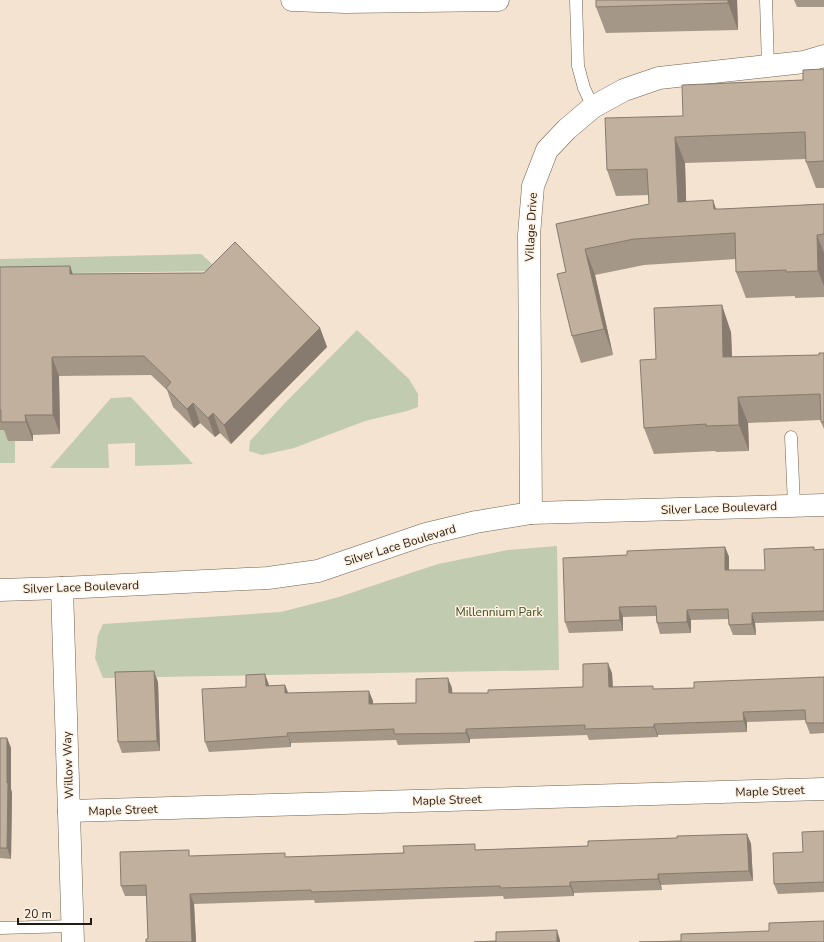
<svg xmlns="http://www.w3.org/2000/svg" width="824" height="942" font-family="'Nunito Sans',sans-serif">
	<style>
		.green { fill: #c0cbb0 }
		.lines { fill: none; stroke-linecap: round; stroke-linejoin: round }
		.lane-casing { stroke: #706151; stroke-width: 13 }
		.street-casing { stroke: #706151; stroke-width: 23 }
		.lane { stroke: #fff; stroke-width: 12 }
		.street { stroke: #fff; stroke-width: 22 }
		.wall { fill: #a59787 }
		.shaded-wall { fill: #867b6e }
		.building { fill: #c0b09d; stroke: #867b6e }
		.labels { text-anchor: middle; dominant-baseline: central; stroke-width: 3; stroke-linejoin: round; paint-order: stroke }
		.street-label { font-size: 12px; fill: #211b14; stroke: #fff1e2 }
		.park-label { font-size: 12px; fill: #3b4b1d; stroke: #fff1e2 }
	</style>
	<rect width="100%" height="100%" fill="#f4e3d0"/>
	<g class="green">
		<path d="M 201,254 L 220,271 L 3,274 L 0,282 L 0,259 Z"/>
		<path d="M 357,330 L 409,379 L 418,394 L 418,407 L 407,411 L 365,421 L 294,448 L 262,455 L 249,451 L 250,441 L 283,405 Z"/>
		<path d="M 131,397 L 193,464 L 135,466 L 135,443 L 108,444 L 109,468 L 50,468 L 111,398 Z"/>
		<path d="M 0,430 L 8,430 L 8,441 L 15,441 L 15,463 L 0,463 Z"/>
		<path d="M 557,546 L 559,670 L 103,678 L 95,658 L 98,635 L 103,624 L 281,612 L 339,597 L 438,564 L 508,550 Z"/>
	</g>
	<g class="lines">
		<defs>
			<g id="lane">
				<path d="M 576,0 L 578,66 L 584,88 L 593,107"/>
				<path d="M 766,0 L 768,66"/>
				<path d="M 791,437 L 794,505"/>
				<path d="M 0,928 L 73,926"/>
			</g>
			<g id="street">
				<path d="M 292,0 L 345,2 L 498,0"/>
				<path d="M 531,513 L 529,235 L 533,186 L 547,150 L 567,129 L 593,107 L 624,90 L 659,78 L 804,62 L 824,56"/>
				<path d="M 62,588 L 73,942"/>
				<path d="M 0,590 L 62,588 L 268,578 L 318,571 L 426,534 L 476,522 L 531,513 L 824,505"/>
				<path d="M 69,811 L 824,789"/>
			</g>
		</defs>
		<use href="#lane" class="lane-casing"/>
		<use href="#street" class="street-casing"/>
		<use href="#lane" class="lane"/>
		<use href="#street" class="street"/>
	</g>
	<g class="wall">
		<path d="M 737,0 L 738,30 L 606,33 L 596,7 Z"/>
		<path d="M 794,0 L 824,0 L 824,7 L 797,7 Z"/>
		<path d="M 824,69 L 824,188 L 816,188 L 806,162 L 806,159 L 685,163 L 686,202 L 716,209 L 721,209 L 824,204 L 824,297 L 795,298 L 795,296 L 746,298 L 736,272 L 736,259 L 644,265 L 595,275 L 613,355 L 581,363 L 572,336 L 566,272 L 556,224 L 649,204 L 649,195 L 616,196 L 607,170 L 683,116 L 803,80 Z"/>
		<path d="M 0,267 L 73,274 L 320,328 L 327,347 L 231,444 L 220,433 L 215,437 L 200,423 L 194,428 L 173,407 L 167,390 L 151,375 L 59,376 L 60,434 L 33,435 L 33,441 L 8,441 L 4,430 L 0,430 Z"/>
		<path d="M 731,332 L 732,357 L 819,355 L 824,353 L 824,429 L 821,422 L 821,420 L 748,423 L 749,451 L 716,452 L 715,451 L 654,454 L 644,428 L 656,359 Z"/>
		<path d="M 725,547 L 729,557 L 729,570 L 765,570 L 815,550 L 824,549 L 824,621 L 755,623 L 756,635 L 733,635 L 729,625 L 729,619 L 691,620 L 691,633 L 660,634 L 657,623 L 656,616 L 623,617 L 623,631 L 569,633 L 565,622 L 627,555 Z"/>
		<path d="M 612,673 L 613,687 L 654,689 L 694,688 L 824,677 L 824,733 L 810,734 L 806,723 L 806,720 L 747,722 L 747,732 L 658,735 L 658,737 L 589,740 L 587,735 L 470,739 L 470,743 L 398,745 L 396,740 L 291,743 L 291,747 L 209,752 L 205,742 L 246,687 L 285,685 L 288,693 L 373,701 L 373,704 L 416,703 L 452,688 L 452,693 L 488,693 L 583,687 Z"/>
		<path d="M 158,682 L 160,751 L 122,753 L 118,742 Z"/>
		<path d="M 0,738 L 7,738 L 11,748 L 11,789 L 12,793 L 11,859 L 0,858 Z"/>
		<path d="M 824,831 L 824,892 L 778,894 L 774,884 L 803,852 Z"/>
		<path d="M 747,834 L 751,844 L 753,881 L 661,885 L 662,890 L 574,893 L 574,896 L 504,899 L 503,896 L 315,903 L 314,900 L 194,904 L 196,942 L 146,942 L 148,939 L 147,896 L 125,896 L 121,886 L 191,856 L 287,857 L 588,846 L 677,838 Z"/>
	</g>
	<g class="shaded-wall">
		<path d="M 728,0 L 737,0 L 738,30 L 728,3 Z"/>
		<path d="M 675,137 L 685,163 L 687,228 L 678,202 Z"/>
		<path d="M 713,200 L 722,226 L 714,209 Z"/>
		<path d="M 817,235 L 824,253 L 824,286 L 818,271 Z"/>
		<path d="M 585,249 L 595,275 L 613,355 L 604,329 Z"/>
		<path d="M 70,266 L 77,286 L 70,274 Z"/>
		<path d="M 722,305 L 731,332 L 733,384 L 723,357 Z"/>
		<path d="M 320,328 L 327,347 L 231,444 L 224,425 Z"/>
		<path d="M 52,357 L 59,376 L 60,434 L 53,415 Z"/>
		<path d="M 738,397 L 748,423 L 749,451 L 739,425 Z"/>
		<path d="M 193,403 L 200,423 L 194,428 L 187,409 Z"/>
		<path d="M 213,413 L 220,433 L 215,437 L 208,418 Z"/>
		<path d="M 25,415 L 33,435 L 33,441 L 26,422 Z"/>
		<path d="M 725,547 L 729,557 L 729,581 L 725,570 Z"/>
		<path d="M 619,607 L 623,617 L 623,631 L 620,620 Z"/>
		<path d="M 687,610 L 691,620 L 691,633 L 687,622 Z"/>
		<path d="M 752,613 L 755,623 L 756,635 L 752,624 Z"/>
		<path d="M 608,663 L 612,673 L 613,698 L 609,687 Z"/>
		<path d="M 154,671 L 158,682 L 160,751 L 157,741 Z"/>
		<path d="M 265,674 L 269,685 L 270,696 L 266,686 Z"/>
		<path d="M 448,678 L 452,688 L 453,704 L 449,693 Z"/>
		<path d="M 285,685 L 289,695 L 285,693 Z"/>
		<path d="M 369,691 L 373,701 L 373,715 L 369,704 Z"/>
		<path d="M 743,712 L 747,722 L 747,732 L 744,721 Z"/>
		<path d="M 654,724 L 658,735 L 658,737 L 654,727 Z"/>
		<path d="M 466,729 L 470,739 L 470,743 L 466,733 Z"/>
		<path d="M 287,733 L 291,743 L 291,747 L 288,736 Z"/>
		<path d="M 7,738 L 11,748 L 11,789 L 12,793 L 11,859 L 7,848 Z"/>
		<path d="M 747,834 L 751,844 L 753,881 L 749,871 Z"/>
		<path d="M 658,874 L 661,885 L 662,890 L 658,879 Z"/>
		<path d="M 570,882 L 574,893 L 574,896 L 570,886 Z"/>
		<path d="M 190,894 L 194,904 L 196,942 L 192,942 Z"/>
		<path d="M 557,930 L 560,940 L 560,942 L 557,942 Z"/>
	</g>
	<g class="building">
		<path d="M 596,0 L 728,0 L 728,3 L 596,7 Z"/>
		<path d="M 824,69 L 824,161 L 806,162 L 805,132 L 675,137 L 678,202 L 713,200 L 714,209 L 721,209 L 824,204 L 824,234 L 817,235 L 818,271 L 786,272 L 786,270 L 736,272 L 735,233 L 634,239 L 585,249 L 604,329 L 572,336 L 557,274 L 566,272 L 556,224 L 649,204 L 647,169 L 607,170 L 605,118 L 683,116 L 682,85 L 803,80 L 803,70 Z"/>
		<path d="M 235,242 L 320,328 L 224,425 L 213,413 L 208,418 L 193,403 L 187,409 L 166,388 L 171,382 L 144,356 L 52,357 L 53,415 L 25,415 L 26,422 L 1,422 L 1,410 L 0,410 L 0,267 L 70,266 L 70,274 L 204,273 Z"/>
		<path d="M 722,305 L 723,357 L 819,355 L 819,353 L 824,353 L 824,422 L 821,422 L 820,394 L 738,397 L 739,425 L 706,426 L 706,424 L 644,428 L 640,360 L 656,359 L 654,308 Z"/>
		<path d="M 725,547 L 725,570 L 765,570 L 764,549 L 814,547 L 814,550 L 824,549 L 824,611 L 752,613 L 752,624 L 729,625 L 728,609 L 687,610 L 687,622 L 657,623 L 656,606 L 619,607 L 620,620 L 565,622 L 563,558 L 627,555 L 627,551 Z"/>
		<path d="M 608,663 L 609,687 L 653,686 L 653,689 L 694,688 L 694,682 L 824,677 L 824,723 L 806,723 L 805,710 L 743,712 L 744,721 L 654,724 L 654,727 L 585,729 L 585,725 L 466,729 L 466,733 L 394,734 L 394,729 L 287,733 L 288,736 L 205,742 L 202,689 L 246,687 L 246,675 L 265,674 L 266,686 L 285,685 L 285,693 L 369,691 L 369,704 L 416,703 L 416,679 L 448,678 L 449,693 L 488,693 L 488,690 L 583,687 L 583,664 Z"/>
		<path d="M 154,671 L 157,741 L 118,742 L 115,672 Z"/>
		<path d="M 0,738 L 7,738 L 7,783 L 8,783 L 7,848 L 0,848 Z"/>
		<path d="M 824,831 L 824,882 L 774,884 L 773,853 L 803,852 L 802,832 Z"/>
		<path d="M 747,834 L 749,871 L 658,874 L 658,879 L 570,882 L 570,886 L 500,888 L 500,886 L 311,892 L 311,890 L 190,894 L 192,942 L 146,942 L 146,939 L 148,939 L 146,885 L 121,886 L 120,852 L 189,850 L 189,856 L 285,853 L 285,857 L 404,853 L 403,846 L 475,844 L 475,850 L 588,846 L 588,841 L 677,838 L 677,836 Z"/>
		<path d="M 824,921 L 824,942 L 639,942 L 681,941 L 681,934 L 769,931 L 769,923 Z"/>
		<path d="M 557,930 L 557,942 L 474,942 L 496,941 L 496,932 Z"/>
	</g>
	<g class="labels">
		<g class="street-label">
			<text transform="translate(531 227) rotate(-87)">Village Drive</text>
			<text transform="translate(719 508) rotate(-2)">Silver Lace Boulevard</text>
			<text transform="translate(400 545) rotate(-17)">Silver Lace Boulevard</text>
			<text transform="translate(81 587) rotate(-2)">Silver Lace Boulevard</text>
			<text transform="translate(68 765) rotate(-92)">Willow Way</text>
			<text transform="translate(770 791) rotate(-2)">Maple Street</text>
			<text transform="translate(447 800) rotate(-2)">Maple Street</text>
			<text transform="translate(123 810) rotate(-2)">Maple Street</text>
		</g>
		<g class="park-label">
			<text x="499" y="612">Millennium Park</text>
		</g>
	</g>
	<path d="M18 918v6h73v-6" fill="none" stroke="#211b14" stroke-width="2"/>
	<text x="24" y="918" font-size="12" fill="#211b14" stroke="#fff1e2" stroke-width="3" paint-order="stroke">20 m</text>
</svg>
